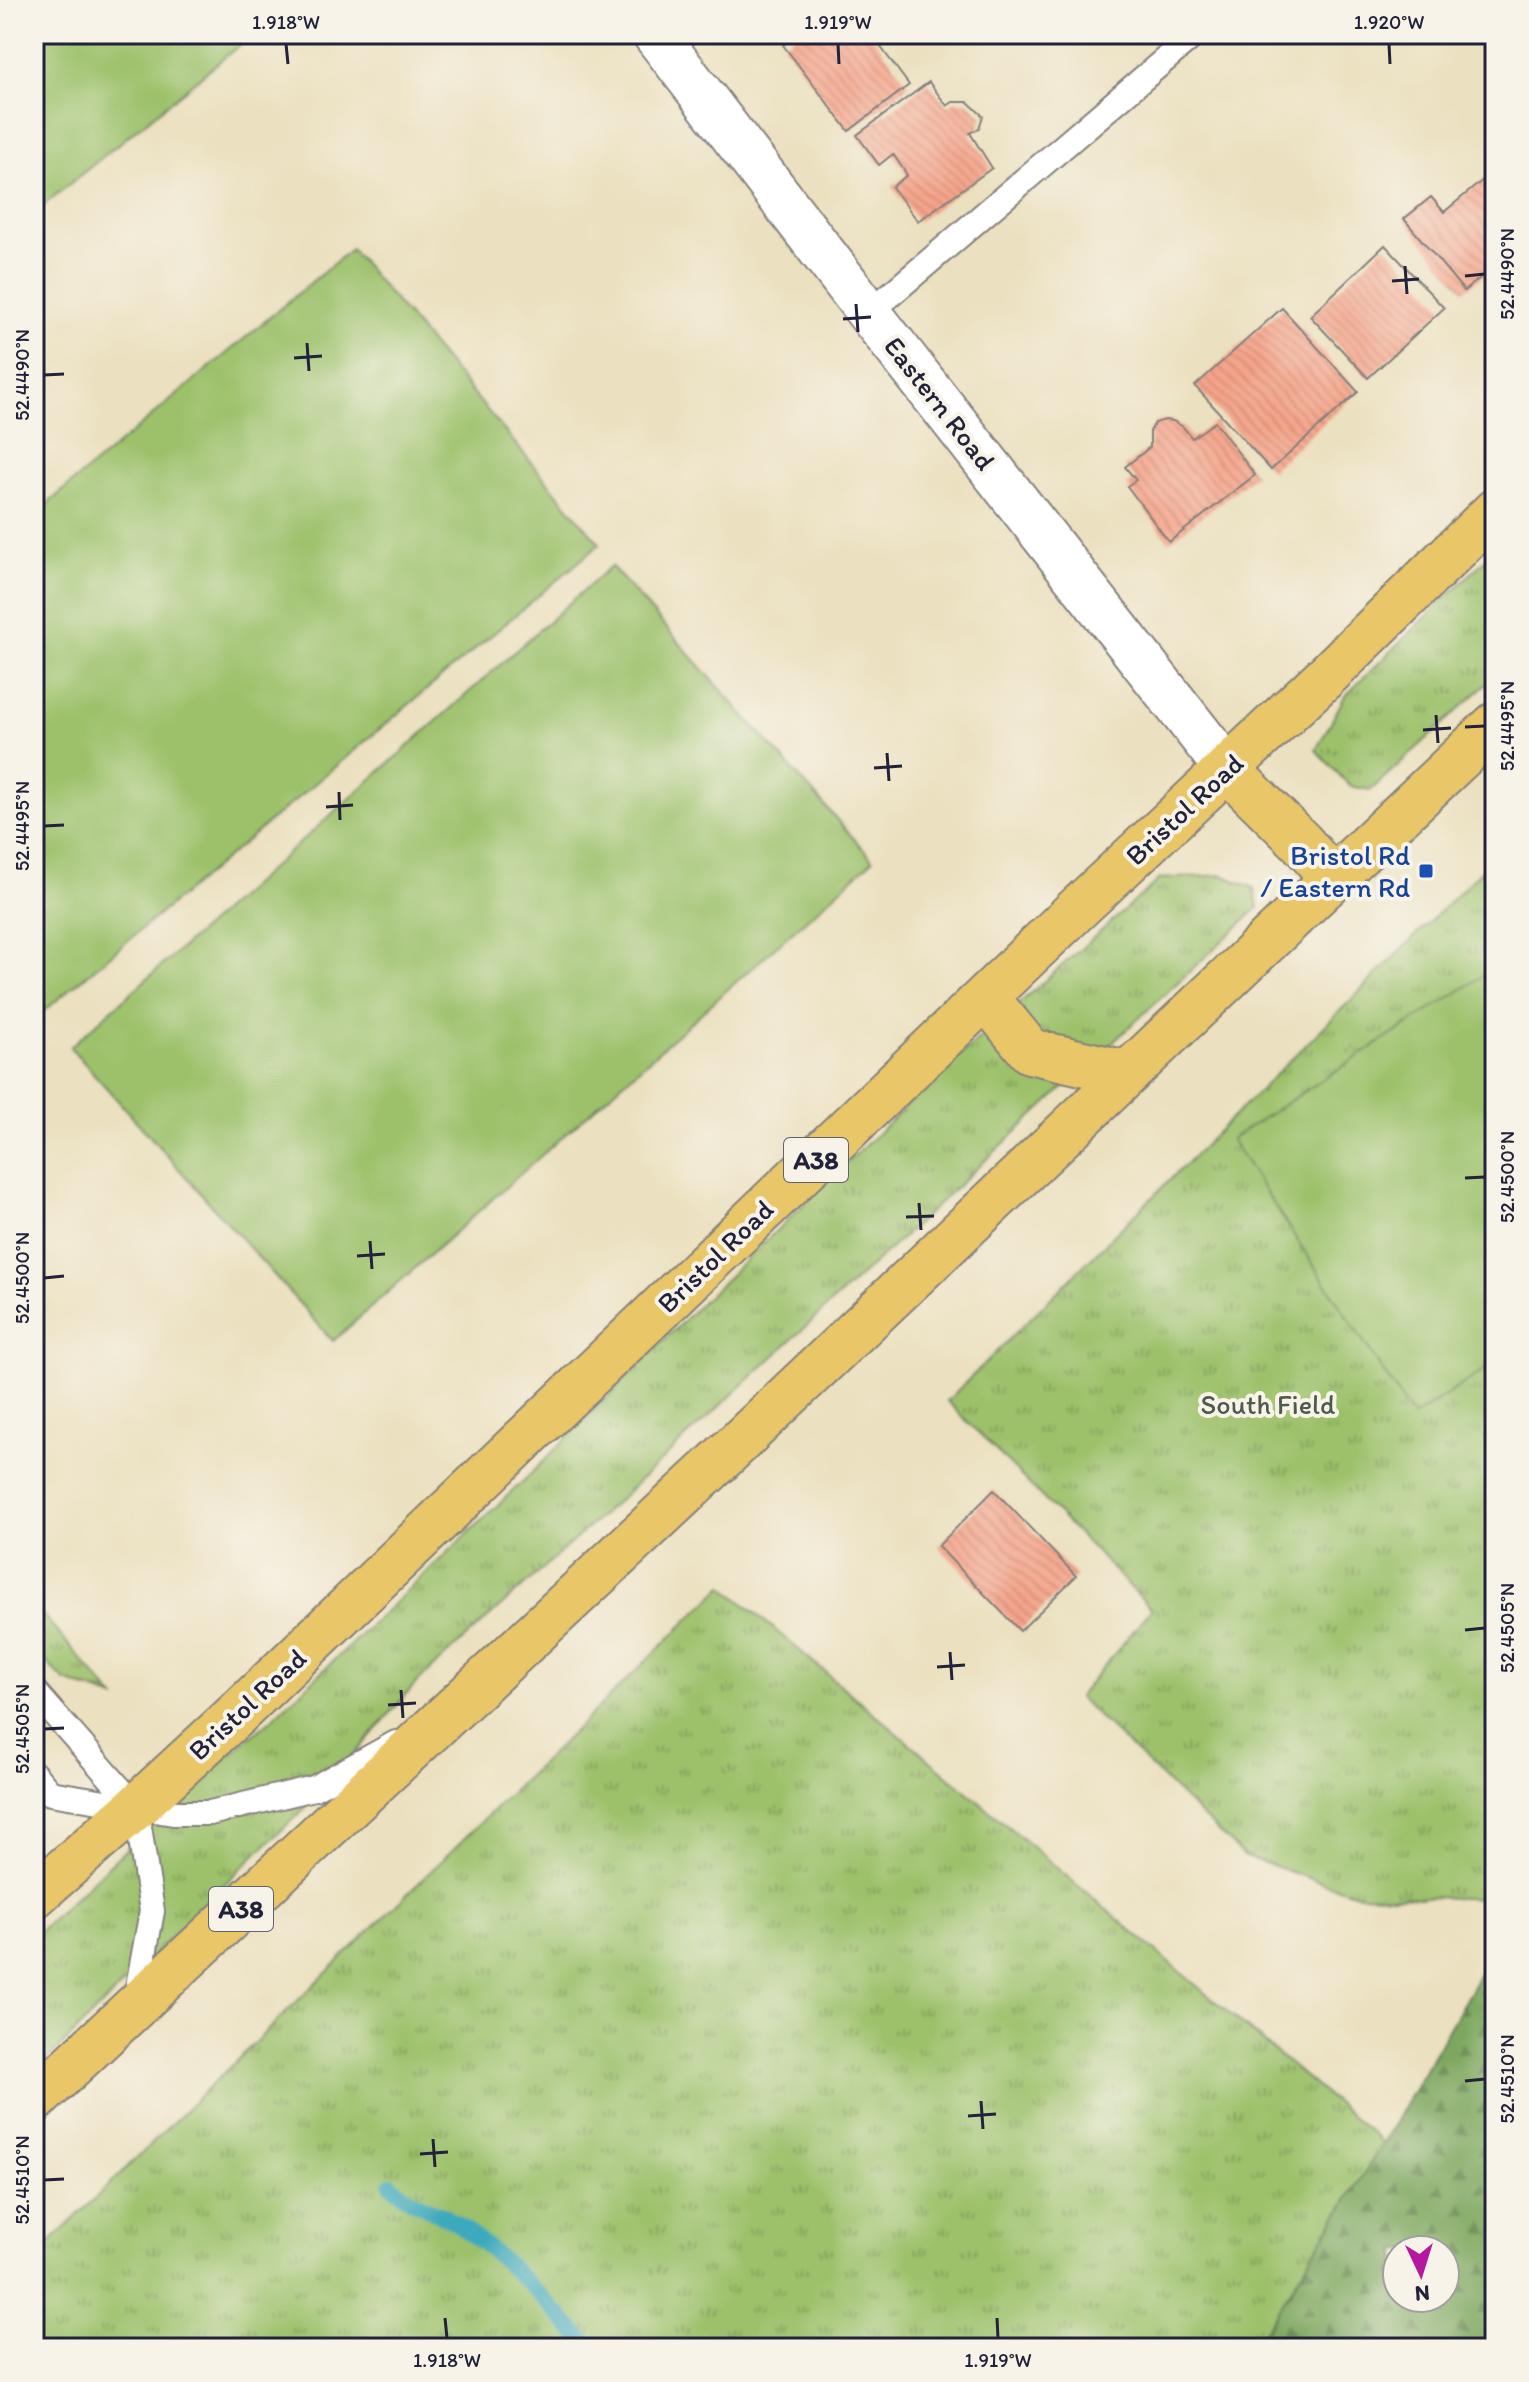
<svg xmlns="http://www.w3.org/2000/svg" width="1529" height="2382" font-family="Itim,sans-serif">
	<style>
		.grass { fill: url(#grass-tufts); stroke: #5f7253; stroke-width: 2 }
		.forest { fill: url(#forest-firs); stroke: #50644d; stroke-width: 2; fill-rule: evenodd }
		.garden { fill: #9cc16b; stroke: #5f7253; stroke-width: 2 }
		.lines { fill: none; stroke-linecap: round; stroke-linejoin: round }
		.stream { stroke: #3ca9bc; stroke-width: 16 }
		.building { fill: url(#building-back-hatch) }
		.lane-casing { stroke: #86817d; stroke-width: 28 }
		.street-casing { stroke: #86817d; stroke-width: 48 }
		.highway-casing { stroke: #86817d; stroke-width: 48 }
		.lane { stroke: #fff; stroke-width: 24 }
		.street { stroke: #fff; stroke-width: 44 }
		.highway { stroke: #e9c769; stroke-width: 44 }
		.ticks { fill: none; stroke: #22223b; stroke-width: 3 }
		.transit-dot { fill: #1a4fb4; stroke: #f7f3e8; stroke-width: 3 }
		.labels { text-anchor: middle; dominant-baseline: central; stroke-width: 8; stroke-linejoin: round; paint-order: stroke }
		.shield { fill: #f7f3e8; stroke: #62616f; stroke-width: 2 }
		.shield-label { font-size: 26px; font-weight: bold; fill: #22223b }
		.street-label { font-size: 28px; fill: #22223b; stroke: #f7f3e8 }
		.transit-label { font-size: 28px; fill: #164399; stroke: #f7f3e8; text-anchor: end }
		.park-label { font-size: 28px; fill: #4d5a4c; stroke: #f7f3e8 }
		.neatline { fill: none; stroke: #22223b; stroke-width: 3 }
		.ticks-label { font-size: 20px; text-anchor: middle; fill: #22223b }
	</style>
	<defs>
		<pattern id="grass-tufts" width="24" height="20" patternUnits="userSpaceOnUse" patternTransform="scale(2)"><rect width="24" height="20" fill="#9cc16b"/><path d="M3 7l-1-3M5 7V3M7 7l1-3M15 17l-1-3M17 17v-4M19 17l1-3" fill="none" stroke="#7f9c59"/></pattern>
		<pattern id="forest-firs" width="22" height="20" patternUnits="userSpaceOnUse" patternTransform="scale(2)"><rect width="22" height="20" fill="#7da75f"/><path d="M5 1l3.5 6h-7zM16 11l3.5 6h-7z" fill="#668850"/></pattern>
		<pattern id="building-back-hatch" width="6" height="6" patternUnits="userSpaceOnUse" patternTransform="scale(2)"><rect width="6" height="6" fill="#f5a48a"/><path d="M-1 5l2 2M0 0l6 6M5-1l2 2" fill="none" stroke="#d28d78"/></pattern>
	</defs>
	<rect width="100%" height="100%" fill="#f7f3e8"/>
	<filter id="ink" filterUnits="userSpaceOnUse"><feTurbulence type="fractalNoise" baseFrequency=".0125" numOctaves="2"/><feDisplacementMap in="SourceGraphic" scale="16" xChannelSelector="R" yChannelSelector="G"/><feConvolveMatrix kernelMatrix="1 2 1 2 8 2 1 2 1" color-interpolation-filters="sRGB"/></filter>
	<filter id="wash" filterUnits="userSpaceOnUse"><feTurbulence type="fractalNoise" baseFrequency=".006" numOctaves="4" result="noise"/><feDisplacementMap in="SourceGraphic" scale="32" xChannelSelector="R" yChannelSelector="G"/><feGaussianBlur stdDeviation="1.8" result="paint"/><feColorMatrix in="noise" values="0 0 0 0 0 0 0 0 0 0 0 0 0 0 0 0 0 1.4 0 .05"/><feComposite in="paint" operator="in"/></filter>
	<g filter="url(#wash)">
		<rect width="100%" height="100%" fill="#ebe0bf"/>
		<g class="grass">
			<path d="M 1495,550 L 1495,676 L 1371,790 L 1350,786 L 1316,750 L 1345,696 Z"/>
			<path d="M 1495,857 L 1495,1899 L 1359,1895 L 1244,1856 L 1078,1697 L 1152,1609 L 947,1401 Z"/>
			<path d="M 1222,875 L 1254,888 L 1258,908 L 612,1506 L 417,1682 L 322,1792 L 218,1890 L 34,2073 L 34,1936 L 197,1782 L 271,1720 L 538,1467 L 705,1299 L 947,1067 L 1160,879 Z"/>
			<path d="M 723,1586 L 1383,2143 L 1254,2348 L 34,2348 L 34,2258 Z"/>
			<path d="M 34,1605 L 115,1698 L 65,1681 L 34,1650 Z"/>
		</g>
		<path class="forest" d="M 1483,1969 L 1495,1973 L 1495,2348 L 1254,2348 L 1383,2143 ZM 1397,2250 L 1445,2250 L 1445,2298 L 1397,2298 Z"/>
		<g class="garden">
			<path d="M 34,34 L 253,34 L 34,213 Z"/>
			<path d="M 351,249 L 600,544 L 38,1016 L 34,1012 L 34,515 Z"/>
			<path d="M 611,566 L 873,860 L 333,1341 L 70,1047 Z"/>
			<path d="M 1495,968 L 1495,1363 L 1413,1417 L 1231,1139 Z"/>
		</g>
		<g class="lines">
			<path class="stream" d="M 391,2184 C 410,2204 437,2210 459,2225 C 509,2261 549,2304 591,2348"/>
		</g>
		<g id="blocks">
			<g class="building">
				<path d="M 797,34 L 871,34 L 909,85 L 849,131 L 783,45 Z"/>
				<path d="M 929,82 L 947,106 L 953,102 L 968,102 L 983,116 L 979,128 L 970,133 L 992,168 L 918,221 L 892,187 L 907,175 L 893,154 L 879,165 L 857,135 Z"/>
				<path d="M 1495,170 L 1495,266 L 1464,291 L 1404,219 L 1431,197 L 1444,212 Z"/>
				<path d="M 1385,245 L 1444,308 L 1368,378 L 1310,316 Z"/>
				<path d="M 1282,308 L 1358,392 L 1271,470 L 1195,386 Z"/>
				<path d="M 1165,420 L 1173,421 L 1183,427 L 1192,438 L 1215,422 L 1255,475 L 1169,542 L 1127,486 L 1136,480 L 1125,467 L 1150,447 L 1150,431 L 1155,423 Z"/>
				<path d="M 994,1490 L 1076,1576 L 1020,1631 L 938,1546 Z"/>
			</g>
		</g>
	</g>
	<g filter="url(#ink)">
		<use href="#blocks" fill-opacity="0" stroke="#86817d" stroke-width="2"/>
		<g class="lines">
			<defs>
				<g id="lane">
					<path d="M 869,313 L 1195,34"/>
					<path d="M 34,1691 L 136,1807 L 152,1911 L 135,2003"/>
					<path d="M 34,1774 L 50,1793 L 173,1813 L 210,1813 L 314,1788 L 396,1743"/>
				</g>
				<path id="street" d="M 655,34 L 869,313 L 1227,769"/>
				<g id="highway">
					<path d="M 1227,769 L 1302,843 L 1332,878"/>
					<path d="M 986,997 L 1030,1051 L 1126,1073"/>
					<path d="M 34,1896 L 136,1807 L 239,1712 L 1076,910 L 1323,679 L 1495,511"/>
					<path d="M 34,2101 L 716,1464 L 1495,725"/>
				</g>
			</defs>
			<use href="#lane" class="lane-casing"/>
			<use href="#street" class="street-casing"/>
			<use href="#highway" class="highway-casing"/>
			<use href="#lane" class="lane"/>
			<use href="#street" class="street"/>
			<use href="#highway" class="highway"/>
		</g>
	</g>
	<path class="ticks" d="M 286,44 L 288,64M 838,44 L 839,64M 1389,44 L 1390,64M 1405,266 L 1407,294M 1465,276 L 1485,274M 1392,281 L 1419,279M 856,304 L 858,332M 843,319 L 871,317M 307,343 L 309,371M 294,358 L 322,356M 44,375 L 64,374M 1436,715 L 1438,743M 1465,727 L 1485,726M 1423,730 L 1451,728M 887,753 L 889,781M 874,768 L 902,766M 339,792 L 340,820M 326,807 L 353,805M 44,826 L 64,825M 1465,1178 L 1485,1177M 919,1203 L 921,1230M 906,1217 L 934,1216M 370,1241 L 372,1269M 357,1256 L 385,1254M 44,1278 L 64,1276M 1465,1630 L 1485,1628M 950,1652 L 952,1680M 937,1667 L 965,1665M 401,1690 L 403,1718M 388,1705 L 416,1703M 44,1729 L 64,1728M 1465,2081 L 1485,2079M 981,2101 L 983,2129M 968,2116 L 996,2114M 433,2139 L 435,2167M 420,2154 L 448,2152M 44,2180 L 64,2179M 445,2318 L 447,2338M 997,2318 L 998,2338"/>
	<rect class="transit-dot" x="1418" y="863" width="16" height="16" rx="4"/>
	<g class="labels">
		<g class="shield">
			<rect x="784" y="1138" width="64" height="44" rx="6"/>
			<rect x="209" y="1887" width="64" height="44" rx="6"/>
		</g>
		<g class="shield-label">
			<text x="816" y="1160">A38</text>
			<text x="241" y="1909">A38</text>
		</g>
		<g class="street-label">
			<text transform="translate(940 403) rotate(52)">Eastern Road</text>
			<text transform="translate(1184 809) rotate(-43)">Bristol Road</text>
			<text transform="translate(715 1256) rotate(-44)">Bristol Road</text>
			<text transform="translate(247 1704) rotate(-43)">Bristol Road</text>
		</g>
		<g class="transit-label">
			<text x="1410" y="855">Bristol Rd<tspan x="1410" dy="32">/ Eastern Rd</tspan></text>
		</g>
		<g class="park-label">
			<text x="1268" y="1404">South Field</text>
		</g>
	</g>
	<rect width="1529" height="2382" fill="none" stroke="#f7f3e8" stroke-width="88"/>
	<g transform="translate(1421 2274) rotate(176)"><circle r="38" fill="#f7f3e8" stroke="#a29fa3" stroke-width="2"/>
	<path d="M0-6L14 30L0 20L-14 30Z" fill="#b5179e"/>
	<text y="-12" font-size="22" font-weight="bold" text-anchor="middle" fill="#22223b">N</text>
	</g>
	<rect x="44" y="44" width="1441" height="2294" class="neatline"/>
	<g class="ticks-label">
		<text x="286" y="29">1.918°W</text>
		<text x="838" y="29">1.919°W</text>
		<text x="1389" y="29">1.920°W</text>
		<text transform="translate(1507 274) rotate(-90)" y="7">52.4490°N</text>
		<text transform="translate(22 375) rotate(-90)" y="7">52.4490°N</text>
		<text transform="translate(1507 726) rotate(-90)" y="7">52.4495°N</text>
		<text transform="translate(22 826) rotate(-90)" y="7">52.4495°N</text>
		<text transform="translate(1507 1177) rotate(-90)" y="7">52.4500°N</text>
		<text transform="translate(22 1278) rotate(-90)" y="7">52.4500°N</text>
		<text transform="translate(1507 1628) rotate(-90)" y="7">52.4505°N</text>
		<text transform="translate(22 1729) rotate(-90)" y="7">52.4505°N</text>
		<text transform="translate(1507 2079) rotate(-90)" y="7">52.4510°N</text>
		<text transform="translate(22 2180) rotate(-90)" y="7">52.4510°N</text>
		<text x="447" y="2367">1.918°W</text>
		<text x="998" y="2367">1.919°W</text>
	</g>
</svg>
